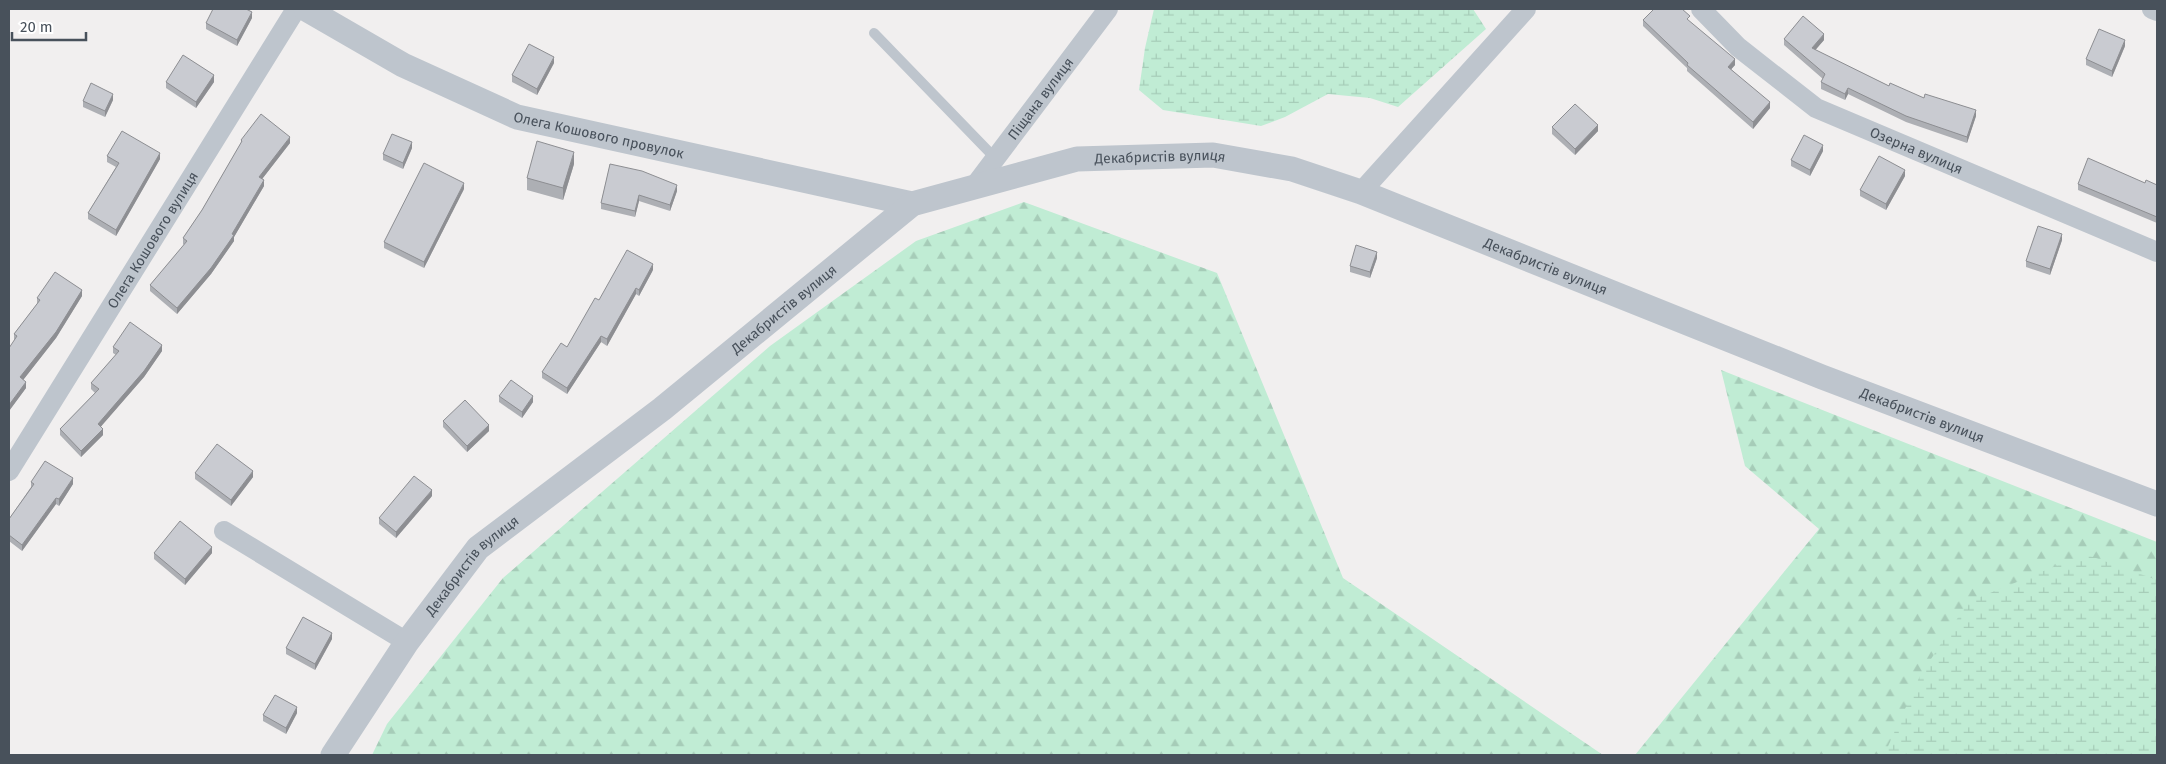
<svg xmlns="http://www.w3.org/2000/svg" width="2166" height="764" font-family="'Fira Sans',sans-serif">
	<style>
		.forest { fill: url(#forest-firs) }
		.wetland { fill: url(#wetland-marsh) }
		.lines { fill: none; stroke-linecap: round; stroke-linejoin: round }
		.service { stroke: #bec5cd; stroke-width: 10 }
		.minor { stroke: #bec5cd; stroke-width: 20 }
		.tertiary { stroke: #bec5cd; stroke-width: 25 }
		.wall { fill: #adafb4 }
		.shaded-wall { fill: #8d8e92 }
		.building { fill: #c9cbd1; stroke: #8d8e92 }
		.labels { text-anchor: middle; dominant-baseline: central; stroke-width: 4; stroke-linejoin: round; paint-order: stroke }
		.street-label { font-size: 14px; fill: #48515b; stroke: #fff }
	</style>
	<defs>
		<pattern id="forest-firs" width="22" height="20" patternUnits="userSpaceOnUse" patternTransform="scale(1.25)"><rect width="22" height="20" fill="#c0ecd4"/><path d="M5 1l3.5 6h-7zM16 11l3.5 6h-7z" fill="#a6ccb8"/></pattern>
		<pattern id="wetland-marsh" width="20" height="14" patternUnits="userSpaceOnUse" patternTransform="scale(1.25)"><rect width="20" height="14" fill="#c0ecd4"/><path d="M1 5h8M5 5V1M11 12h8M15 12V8" fill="none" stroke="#a6ccb8"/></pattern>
	</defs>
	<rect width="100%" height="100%" fill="#f1efef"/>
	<g class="forest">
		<path d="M 1024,202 L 1217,273 L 1343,578 L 1603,755 L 372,755 L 387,724 L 503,578 L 770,346 L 916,241 Z"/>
		<path d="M 1721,370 L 2157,542 L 2157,755 L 1635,755 L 1819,529 L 1745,466 Z"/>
	</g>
	<g class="wetland">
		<path d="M 1154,9 L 1473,9 L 1486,29 L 1398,107 L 1370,98 L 1328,94 L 1285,117 L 1261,126 L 1163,110 L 1139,90 L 1145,48 Z"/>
		<path d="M 2085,554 L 2157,580 L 2157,755 L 1884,755 L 1920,676 L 1968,602 Z"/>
	</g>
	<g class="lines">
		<path class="service" d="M 874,33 L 995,158"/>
		<g class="minor">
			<path id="s1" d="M 1701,9 L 1738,47 L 1816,108 L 2157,252"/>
			<path d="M 2152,9 L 2157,11"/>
			<path id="s2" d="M 973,188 L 1108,9"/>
			<path d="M 1361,192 L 1526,9"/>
			<path id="s3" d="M 9,471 L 296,9"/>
			<path d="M 224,531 L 407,642"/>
		</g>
		<g class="tertiary">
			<path id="s4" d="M 306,9 L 403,65 L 517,117 L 912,204"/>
			<path id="s5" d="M 333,755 L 407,642 L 478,548 L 662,409 L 912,204 L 1077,159 L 1213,155 L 1292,169 L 1361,192 L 1822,377 L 2157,504"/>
		</g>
	</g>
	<g class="wall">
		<path d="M 252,18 L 237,46 L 206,29 L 206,23 Z"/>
		<path d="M 1643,20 L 1690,22 L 1735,65 L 1731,69 L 1770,108 L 1753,129 L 1687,71 L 1687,68 L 1643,26 Z"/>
		<path d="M 1784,39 L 1824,40 L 1815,50 L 1889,86 L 1976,116 L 1967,143 L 1906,122 L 1848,94 L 1845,100 L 1821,89 L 1821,82 L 1823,79 L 1784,45 Z"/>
		<path d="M 2125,46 L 2112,77 L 2086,65 L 2086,59 Z"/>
		<path d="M 554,63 L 537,95 L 512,82 L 512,75 Z"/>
		<path d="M 166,82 L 214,82 L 196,108 L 166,88 Z"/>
		<path d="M 113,100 L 105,117 L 83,107 L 83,101 Z"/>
		<path d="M 1552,127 L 1598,131 L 1575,155 L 1552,134 Z"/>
		<path d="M 241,140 L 290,143 L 262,179 L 264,186 L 234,237 L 234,241 L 211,274 L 177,314 L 150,291 L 150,285 L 184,245 L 183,244 L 183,238 L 202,210 L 241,143 Z"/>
		<path d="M 412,148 L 403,169 L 383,160 L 383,154 Z"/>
		<path d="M 1823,151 L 1810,176 L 1791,166 L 1791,160 Z"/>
		<path d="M 107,156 L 160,159 L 116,236 L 88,219 L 88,213 L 116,167 L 107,162 Z"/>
		<path d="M 574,164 L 563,200 L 527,190 L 527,178 Z"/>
		<path d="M 610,164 L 677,191 L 670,211 L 639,201 L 635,217 L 601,209 L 601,203 Z"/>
		<path d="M 1905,176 L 1886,210 L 1860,196 L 1860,190 Z"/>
		<path d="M 2145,183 L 2157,185 L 2157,223 L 2078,190 L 2078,184 Z"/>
		<path d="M 464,189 L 424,268 L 384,248 L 384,242 Z"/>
		<path d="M 2062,240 L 2050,275 L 2026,267 L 2026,261 Z"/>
		<path d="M 1377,258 L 1370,278 L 1350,272 L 1350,266 Z"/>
		<path d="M 653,270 L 639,296 L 636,294 L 607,346 L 601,342 L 567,394 L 542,378 L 542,372 L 567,347 Z"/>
		<path d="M 82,296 L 56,338 L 23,380 L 26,388 L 9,411 L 14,340 L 14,334 L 37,304 L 37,298 Z"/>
		<path d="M 113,347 L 162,351 L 144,377 L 100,427 L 103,435 L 81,457 L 60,435 L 60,429 L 95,393 L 91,389 L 91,383 L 116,355 L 113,353 Z"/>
		<path d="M 499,396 L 533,402 L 522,418 L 499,402 Z"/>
		<path d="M 443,421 L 489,431 L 467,452 L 443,427 Z"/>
		<path d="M 195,473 L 253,477 L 231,506 L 195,479 Z"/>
		<path d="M 31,482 L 73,484 L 59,506 L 56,504 L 22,551 L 9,541 L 9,519 L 31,487 Z"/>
		<path d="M 432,496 L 396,538 L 379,524 L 379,518 Z"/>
		<path d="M 154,553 L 212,553 L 185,585 L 154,559 Z"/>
		<path d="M 332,639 L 315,670 L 286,654 L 286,648 Z"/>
		<path d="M 297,713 L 286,734 L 263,721 L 263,715 Z"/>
	</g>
	<g class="shaded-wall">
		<path d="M 252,12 L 252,18 L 237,46 L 237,40 Z"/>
		<path d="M 1824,34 L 1824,40 L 1812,54 L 1812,48 Z"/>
		<path d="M 2125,40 L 2125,46 L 2112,77 L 2112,71 Z"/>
		<path d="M 554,57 L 554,63 L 537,95 L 537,89 Z"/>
		<path d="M 1735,59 L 1735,65 L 1728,73 L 1728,67 Z"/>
		<path d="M 214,75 L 214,82 L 196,108 L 196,102 Z"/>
		<path d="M 1848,88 L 1848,94 L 1845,100 L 1845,94 Z"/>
		<path d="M 113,94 L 113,100 L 105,117 L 105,111 Z"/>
		<path d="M 1770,102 L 1770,108 L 1753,129 L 1753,122 Z"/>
		<path d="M 1976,110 L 1976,116 L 1967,143 L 1967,137 Z"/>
		<path d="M 1598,125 L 1598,131 L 1575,155 L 1575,149 Z"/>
		<path d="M 290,137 L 290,143 L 259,183 L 259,177 Z"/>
		<path d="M 412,142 L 412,148 L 403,169 L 403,163 Z"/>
		<path d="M 1823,145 L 1823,151 L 1810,176 L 1810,170 Z"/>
		<path d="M 574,152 L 574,164 L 563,200 L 563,188 Z"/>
		<path d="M 160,153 L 160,159 L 116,236 L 116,230 Z"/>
		<path d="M 1905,170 L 1905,176 L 1886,210 L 1886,204 Z"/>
		<path d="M 264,180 L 264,186 L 234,237 L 234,241 L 211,274 L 177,314 L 177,308 L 232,234 Z"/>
		<path d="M 464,183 L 464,189 L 424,268 L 424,262 Z"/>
		<path d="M 677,185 L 677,191 L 670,211 L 670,205 Z"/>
		<path d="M 639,195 L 639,201 L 635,217 L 635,211 Z"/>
		<path d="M 2062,234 L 2062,240 L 2050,275 L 2050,269 Z"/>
		<path d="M 1377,252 L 1377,258 L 1370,278 L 1370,272 Z"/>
		<path d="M 653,264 L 653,270 L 639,296 L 639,290 Z"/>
		<path d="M 636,288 L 636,294 L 607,346 L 607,339 Z"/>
		<path d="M 82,290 L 82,296 L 56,338 L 20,384 L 20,377 Z"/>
		<path d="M 601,336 L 601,342 L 567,394 L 567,388 Z"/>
		<path d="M 162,345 L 162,351 L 144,377 L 98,430 L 98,424 Z"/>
		<path d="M 26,382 L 26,388 L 9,411 L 9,405 Z"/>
		<path d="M 533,396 L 533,402 L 522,418 L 522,412 Z"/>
		<path d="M 489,425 L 489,431 L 467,452 L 467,446 Z"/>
		<path d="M 103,429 L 103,435 L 81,457 L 81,451 Z"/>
		<path d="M 253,471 L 253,477 L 231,506 L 231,500 Z"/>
		<path d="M 73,478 L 73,484 L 59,506 L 59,499 Z"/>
		<path d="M 432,490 L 432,496 L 396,538 L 396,532 Z"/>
		<path d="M 56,498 L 56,504 L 22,551 L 22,545 Z"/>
		<path d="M 212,547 L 212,553 L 185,585 L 185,579 Z"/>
		<path d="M 332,633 L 332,639 L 315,670 L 315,664 Z"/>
		<path d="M 297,707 L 297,713 L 286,734 L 286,728 Z"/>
	</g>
	<g class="building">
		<path d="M 213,9 L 246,9 L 252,12 L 237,40 L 206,23 Z"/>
		<path d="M 1654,9 L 1682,9 L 1690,16 L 1687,19 L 1735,59 L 1728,67 L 1770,102 L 1753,122 L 1687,65 L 1688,63 L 1643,20 Z"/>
		<path d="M 1803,16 L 1824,34 L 1812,48 L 1889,86 L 1890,83 L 1924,98 L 1925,94 L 1976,110 L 1967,137 L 1906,116 L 1848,88 L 1845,94 L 1821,82 L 1825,74 L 1784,39 Z"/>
		<path d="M 2099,29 L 2125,40 L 2112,71 L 2086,59 Z"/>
		<path d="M 529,44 L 554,57 L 537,89 L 512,75 Z"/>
		<path d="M 183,55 L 214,75 L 196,102 L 166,82 Z"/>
		<path d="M 91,83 L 113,94 L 105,111 L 83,101 Z"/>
		<path d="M 1575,104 L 1598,125 L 1575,149 L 1552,127 Z"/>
		<path d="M 261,114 L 290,137 L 259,177 L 264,180 L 232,234 L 234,235 L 211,268 L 177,308 L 150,285 L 187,241 L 183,238 L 202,210 L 242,141 L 241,140 Z"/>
		<path d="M 122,131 L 160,153 L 116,230 L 88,213 L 119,163 L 107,156 Z"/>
		<path d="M 392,134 L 412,142 L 403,163 L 383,154 Z"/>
		<path d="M 1804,135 L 1823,145 L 1810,170 L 1791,160 Z"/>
		<path d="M 537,141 L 574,152 L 563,188 L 527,178 Z"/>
		<path d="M 1879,156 L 1905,170 L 1886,204 L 1860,190 Z"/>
		<path d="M 2088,158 L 2145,183 L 2146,180 L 2157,185 L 2157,217 L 2078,184 Z"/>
		<path d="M 424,163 L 464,183 L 424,262 L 384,242 Z"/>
		<path d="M 610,164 L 642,171 L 677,185 L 670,205 L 639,195 L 635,211 L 601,203 Z"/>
		<path d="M 2038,226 L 2062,234 L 2050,269 L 2026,261 Z"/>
		<path d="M 1356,245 L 1377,252 L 1370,272 L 1350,266 Z"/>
		<path d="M 627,250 L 653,264 L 639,290 L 636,288 L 607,339 L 601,336 L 567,388 L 542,372 L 561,343 L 567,347 L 595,298 L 599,300 Z"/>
		<path d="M 55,272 L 82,290 L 56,332 L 20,377 L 26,382 L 9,405 L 9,348 L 17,336 L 14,334 L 40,300 L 37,298 Z"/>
		<path d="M 130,322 L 162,345 L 144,371 L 98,424 L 103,429 L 81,451 L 60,429 L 99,389 L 91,383 L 119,351 L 113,347 Z"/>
		<path d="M 511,380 L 533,396 L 522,412 L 499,396 Z"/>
		<path d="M 465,400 L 489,425 L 467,446 L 443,421 Z"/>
		<path d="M 217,444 L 253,471 L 231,500 L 195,473 Z"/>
		<path d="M 45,461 L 73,478 L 59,499 L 56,498 L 22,545 L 9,535 L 9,519 L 34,484 L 31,482 Z"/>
		<path d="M 414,476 L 432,490 L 396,532 L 379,518 Z"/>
		<path d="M 180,521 L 212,547 L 185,579 L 154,553 Z"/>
		<path d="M 303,617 L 332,633 L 315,664 L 286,648 Z"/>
		<path d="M 275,695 L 297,707 L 286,728 L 263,715 Z"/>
	</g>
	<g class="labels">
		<g class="street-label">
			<text stroke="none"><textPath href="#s2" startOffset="112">Піщана вулиця</textPath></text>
			<text stroke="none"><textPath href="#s4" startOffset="321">Олега Кошового провулок</textPath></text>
			<text stroke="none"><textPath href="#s1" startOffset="261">Озерна вулиця</textPath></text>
			<text stroke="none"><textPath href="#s5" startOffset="1061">Декабристів вулиця</textPath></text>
			<text stroke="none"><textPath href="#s3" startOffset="272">Олега Кошового вулиця</textPath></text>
			<text stroke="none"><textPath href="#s5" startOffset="1466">Декабристів вулиця</textPath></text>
			<text stroke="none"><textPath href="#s5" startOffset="641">Декабристів вулиця</textPath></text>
			<text stroke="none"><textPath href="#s5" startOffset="1871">Декабристів вулиця</textPath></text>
			<text stroke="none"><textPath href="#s5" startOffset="236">Декабристів вулиця</textPath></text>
		</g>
	</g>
	<rect width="2166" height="764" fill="none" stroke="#48515b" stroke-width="20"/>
	<path d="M12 32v8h74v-8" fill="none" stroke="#48515b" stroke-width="2.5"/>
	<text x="20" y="32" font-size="15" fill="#48515b" stroke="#ffffff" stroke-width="4" paint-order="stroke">20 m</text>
</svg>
